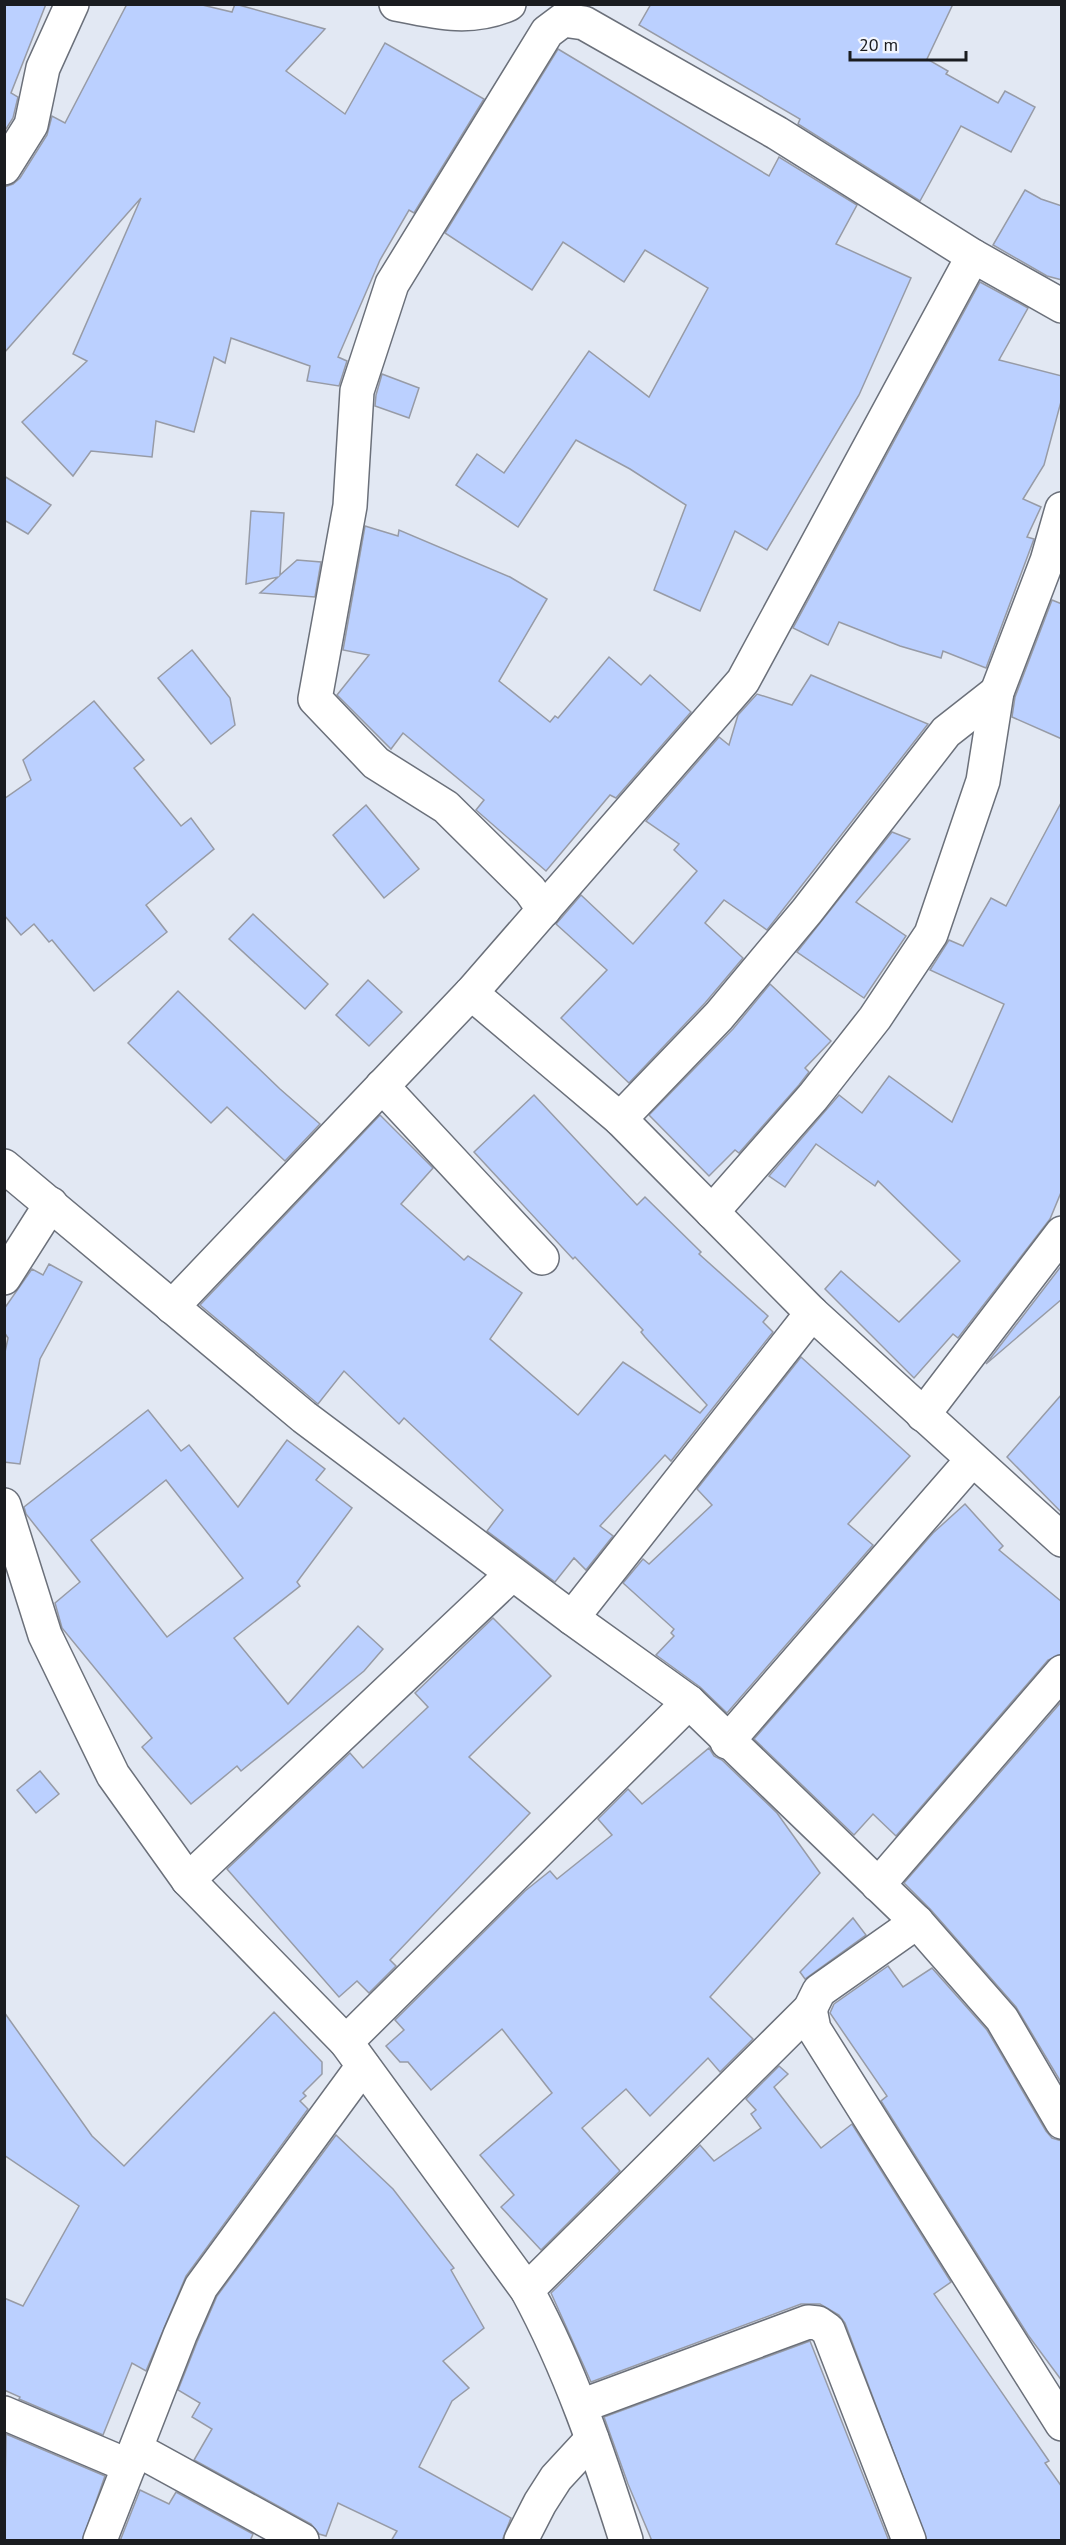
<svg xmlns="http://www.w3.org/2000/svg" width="1066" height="2545" font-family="'PT Sans',sans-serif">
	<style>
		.building { fill: #bbd0ff; stroke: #979ba6; stroke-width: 1.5; fill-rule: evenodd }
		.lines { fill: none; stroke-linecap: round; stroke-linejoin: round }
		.street-casing { stroke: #6b707a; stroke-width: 36 }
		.secondary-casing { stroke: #6b707a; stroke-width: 36 }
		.street { stroke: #fff; stroke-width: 33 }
		.secondary { stroke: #fff; stroke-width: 33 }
	</style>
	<rect width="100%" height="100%" fill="#e2e8f3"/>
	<g class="building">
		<path d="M 4,4 L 46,4 L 11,93 L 18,97 L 13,118 L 4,132 Z"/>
		<path d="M 127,4 L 198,4 L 232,12 L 235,4 L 325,29 L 286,71 L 345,114 L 385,43 L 484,99 L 414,213 L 409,210 L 380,260 L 338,357 L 347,361 L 339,386 L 307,381 L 310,366 L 231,338 L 225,363 L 214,357 L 194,432 L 156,421 L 152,457 L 91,451 L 73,476 L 22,422 L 87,361 L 73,354 L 141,198 L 4,353 L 4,187 L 13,184 L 20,178 L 47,135 L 52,116 L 65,123 Z"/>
		<path d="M 651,4 L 953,4 L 927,59 L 948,71 L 946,74 L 998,103 L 1005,91 L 1035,107 L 1011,152 L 961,126 L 920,201 L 798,124 L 800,119 L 639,25 Z"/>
		<path d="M 558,49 L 769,176 L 779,157 L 857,205 L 836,244 L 911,278 L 859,395 L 767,550 L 735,531 L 700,611 L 654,590 L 686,505 L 630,469 L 576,440 L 518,527 L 456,485 L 477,454 L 504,473 L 589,351 L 649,397 L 708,288 L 645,250 L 624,282 L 563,242 L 532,290 L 445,233 Z"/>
		<path d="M 1025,190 L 1041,199 L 1062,206 L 1062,280 L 1047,276 L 993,245 Z"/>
		<path d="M 980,282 L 1028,308 L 999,360 L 1062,376 L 1062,398 L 1044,465 L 1023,499 L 1041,507 L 1027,537 L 1034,539 L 986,668 L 943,651 L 941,658 L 900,646 L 839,622 L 828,645 L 793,628 Z"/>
		<path d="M 382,374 L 419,388 L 409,418 L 375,406 L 376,395 Z"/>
		<path d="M 4,476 L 51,505 L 28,534 L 4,520 Z"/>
		<path d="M 251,511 L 284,513 L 280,575 L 297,560 L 321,562 L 315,597 L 260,593 L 278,577 L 246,584 Z"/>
		<path d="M 365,526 L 398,536 L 399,530 L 510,577 L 547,599 L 499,681 L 550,722 L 555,716 L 558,718 L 609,657 L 641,685 L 650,675 L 691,712 L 616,798 L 610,795 L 546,871 L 476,810 L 484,800 L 403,733 L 391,749 L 337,695 L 369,655 L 343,650 Z"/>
		<path d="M 1052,600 L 1062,604 L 1062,739 L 1012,717 L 1015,697 Z"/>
		<path d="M 192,650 L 230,698 L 235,725 L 211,744 L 158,678 Z"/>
		<path d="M 811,675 L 928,724 L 767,930 L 724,900 L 705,923 L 743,958 L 705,1003 L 629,1083 L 561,1018 L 607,970 L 556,924 L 581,895 L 633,944 L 697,871 L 674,850 L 679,844 L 646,821 L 719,737 L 729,745 L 738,715 L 757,694 L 792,705 Z"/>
		<path d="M 94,701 L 144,760 L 134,768 L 181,826 L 191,818 L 214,849 L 146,905 L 167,932 L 94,991 L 52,940 L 49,942 L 34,924 L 21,935 L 4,915 L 4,799 L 31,780 L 23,760 Z"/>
		<path d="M 1062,801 L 1062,1190 L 1050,1219 L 958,1338 L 953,1334 L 914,1378 L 825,1289 L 841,1271 L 899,1322 L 960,1261 L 878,1181 L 875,1186 L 816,1144 L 785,1187 L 769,1176 L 839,1095 L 862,1113 L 889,1076 L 952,1122 L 1004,1004 L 930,970 L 949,940 L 963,946 L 991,898 L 1006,906 Z"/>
		<path d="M 366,805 L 419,869 L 384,898 L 333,835 Z"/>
		<path d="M 892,832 L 910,839 L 856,902 L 906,936 L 864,998 L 797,952 Z"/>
		<path d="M 253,914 L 328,984 L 305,1009 L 229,939 Z"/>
		<path d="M 368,980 L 402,1012 L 369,1046 L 336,1015 Z"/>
		<path d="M 770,984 L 831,1041 L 805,1068 L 809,1072 L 799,1085 L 739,1153 L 735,1150 L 709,1176 L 649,1115 L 733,1029 Z"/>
		<path d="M 178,991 L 280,1089 L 320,1124 L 285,1161 L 227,1107 L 211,1123 L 128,1043 Z"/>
		<path d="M 534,1095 L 637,1205 L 645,1197 L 701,1252 L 699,1254 L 768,1316 L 763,1322 L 773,1332 L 671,1461 L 665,1455 L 600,1526 L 613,1536 L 586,1570 L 574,1558 L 555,1582 L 487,1531 L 503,1510 L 404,1418 L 399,1424 L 344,1371 L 318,1404 L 200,1305 L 380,1115 L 433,1168 L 401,1204 L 464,1260 L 468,1256 L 522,1293 L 490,1339 L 578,1415 L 623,1362 L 700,1413 L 707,1405 L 645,1337 L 641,1332 L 643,1330 L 575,1257 L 573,1259 L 474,1152 Z"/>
		<path d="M 49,1264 L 82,1282 L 40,1359 L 20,1464 L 4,1462 L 4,1357 L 8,1338 L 4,1332 L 4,1309 L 32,1269 L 43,1275 Z"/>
		<path d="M 1062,1265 L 1062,1299 L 986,1364 Z"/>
		<path d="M 801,1357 L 910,1456 L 848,1524 L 873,1545 L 727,1713 L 700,1687 L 656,1655 L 674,1636 L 671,1633 L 674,1629 L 623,1583 L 643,1559 L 649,1564 L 712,1505 L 697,1489 Z"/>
		<path d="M 1062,1394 L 1062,1513 L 1007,1457 Z"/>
		<path d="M 148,1410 L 181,1451 L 189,1445 L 238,1507 L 287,1440 L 325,1469 L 316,1480 L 352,1508 L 297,1582 L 300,1586 L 234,1638 L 288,1704 L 358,1626 L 383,1649 L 364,1671 L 241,1771 L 237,1766 L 191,1804 L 142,1747 L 152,1738 L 62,1628 L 55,1603 L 80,1582 L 26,1514 L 24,1507 ZM 166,1480 L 243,1578 L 167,1637 L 91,1540 Z"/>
		<path d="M 965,1504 L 1003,1546 L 999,1550 L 1062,1602 L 1062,1654 L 1048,1660 L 896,1836 L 873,1814 L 854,1835 L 754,1739 L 933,1533 Z"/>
		<path d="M 493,1618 L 551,1676 L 469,1757 L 530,1813 L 390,1960 L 396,1966 L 369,1993 L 357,1981 L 339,1997 L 227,1869 L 350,1753 L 363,1768 L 428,1707 L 415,1693 Z"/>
		<path d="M 1062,1701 L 1062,2084 L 1016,2007 L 931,1910 L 904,1883 Z"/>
		<path d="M 709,1748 L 714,1756 L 722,1760 L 777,1813 L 820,1873 L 710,1997 L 753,2039 L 720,2072 L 708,2058 L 650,2116 L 626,2089 L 582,2128 L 620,2171 L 541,2250 L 501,2207 L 514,2195 L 480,2155 L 552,2093 L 502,2029 L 431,2090 L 408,2062 L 400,2062 L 386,2046 L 404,2030 L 395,2020 L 525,1891 L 550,1871 L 557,1879 L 612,1835 L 598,1819 L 628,1789 L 642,1804 Z"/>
		<path d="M 40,1771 L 59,1794 L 36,1813 L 17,1790 Z"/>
		<path d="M 853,1918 L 866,1935 L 805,1979 L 800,1972 Z"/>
		<path d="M 888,1966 L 903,1987 L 932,1968 L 987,2030 L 1046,2131 L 1052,2138 L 1062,2141 L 1062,2381 L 1028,2335 L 881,2101 L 887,2096 L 830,2013 L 834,2004 Z"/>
		<path d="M 4,2012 L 92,2136 L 124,2166 L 274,2012 L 322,2062 L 322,2074 L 303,2093 L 306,2096 L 300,2101 L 308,2109 L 186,2276 L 146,2371 L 132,2363 L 103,2435 L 19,2399 L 20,2397 L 4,2390 L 4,2298 L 23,2306 L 79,2206 L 4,2155 Z"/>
		<path d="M 779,2066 L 788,2074 L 774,2087 L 821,2148 L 852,2124 L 951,2282 L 934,2294 L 1049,2461 L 1045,2463 L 1062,2487 L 1062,2541 L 927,2541 L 845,2323 L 839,2315 L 820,2304 L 801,2304 L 591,2382 L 551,2293 L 700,2145 L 714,2161 L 761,2128 L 751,2114 L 756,2110 L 746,2099 Z"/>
		<path d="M 336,2135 L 393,2189 L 454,2268 L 451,2270 L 484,2328 L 443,2361 L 469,2388 L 452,2401 L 419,2467 L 511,2518 L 502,2541 L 391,2541 L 397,2531 L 338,2503 L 326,2536 L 319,2534 L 311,2524 L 194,2460 L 212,2429 L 192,2417 L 200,2403 L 178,2390 L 197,2342 L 217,2296 Z"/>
		<path d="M 810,2341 L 889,2541 L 652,2541 L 628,2484 L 604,2417 Z"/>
		<path d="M 6,2434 L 105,2476 L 82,2541 L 4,2541 Z"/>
		<path d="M 140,2490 L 169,2504 L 176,2492 L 253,2534 L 250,2541 L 120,2541 Z"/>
	</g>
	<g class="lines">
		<defs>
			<g id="street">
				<path d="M 4,168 L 31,125 L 43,68 L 72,4"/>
				<path d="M 544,910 L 530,890 L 446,807 L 376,763 L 315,699 L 350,506 L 357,391 L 392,284 L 547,32 L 563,20 L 584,23 L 777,133 L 973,256 L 1062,306"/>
				<path d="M 471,993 L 620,1119 L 812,1313 L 1062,1540"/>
				<path d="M 382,1086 L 542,1258"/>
				<path d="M 620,1119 L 719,1016 L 807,911 L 946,732 L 997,692"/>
				<path d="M 4,1166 L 304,1417 L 572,1618 L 689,1702 L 917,1922 L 1002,2019 L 1062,2122"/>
				<path d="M 712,1212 L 813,1097 L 875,1018 L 931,934 L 983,781 L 997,692 L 1047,561 L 1062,509"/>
				<path d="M 4,1278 L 51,1204"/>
				<path d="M 172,1307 L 471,993 L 743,681 L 973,256"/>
				<path d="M 923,1415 L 1062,1233"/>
				<path d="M 4,1505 L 45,1635 L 113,1775 L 188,1880 L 346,2042 L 527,2290 C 570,2369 599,2455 626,2540"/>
				<path d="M 572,1618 L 812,1313"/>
				<path d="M 727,1742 L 972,1460"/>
				<path d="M 188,1880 L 512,1574"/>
				<path d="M 878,1885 L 1062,1672"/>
				<path d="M 810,2009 L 814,2029 L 1062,2424"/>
				<path d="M 346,2042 L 689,1702"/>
				<path d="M 527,2290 L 810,2009 L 819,1991 L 917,1922"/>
				<path d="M 581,2406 L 808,2322 L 818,2323 L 828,2330 L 909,2540"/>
				<path d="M 4,2413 L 129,2466"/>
				<path d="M 136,2449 L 302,2540"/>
				<path d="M 100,2540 L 180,2335 L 201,2287 L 363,2066"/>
				<path d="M 521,2540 L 540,2503 L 556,2478 L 592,2439"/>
			</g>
			<path id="secondary" d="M 396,4 C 435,12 471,21 509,4"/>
		</defs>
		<use href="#street" class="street-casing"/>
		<use href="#secondary" class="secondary-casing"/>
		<use href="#street" class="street"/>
		<use href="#secondary" class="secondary"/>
	</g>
	<rect width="1066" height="2545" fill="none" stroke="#1a1c20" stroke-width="12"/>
	<path d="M850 51v9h116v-9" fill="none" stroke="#1a1c20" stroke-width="3"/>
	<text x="859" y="51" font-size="18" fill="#1a1c20" stroke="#f1f5fe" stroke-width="4.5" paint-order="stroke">20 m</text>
</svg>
